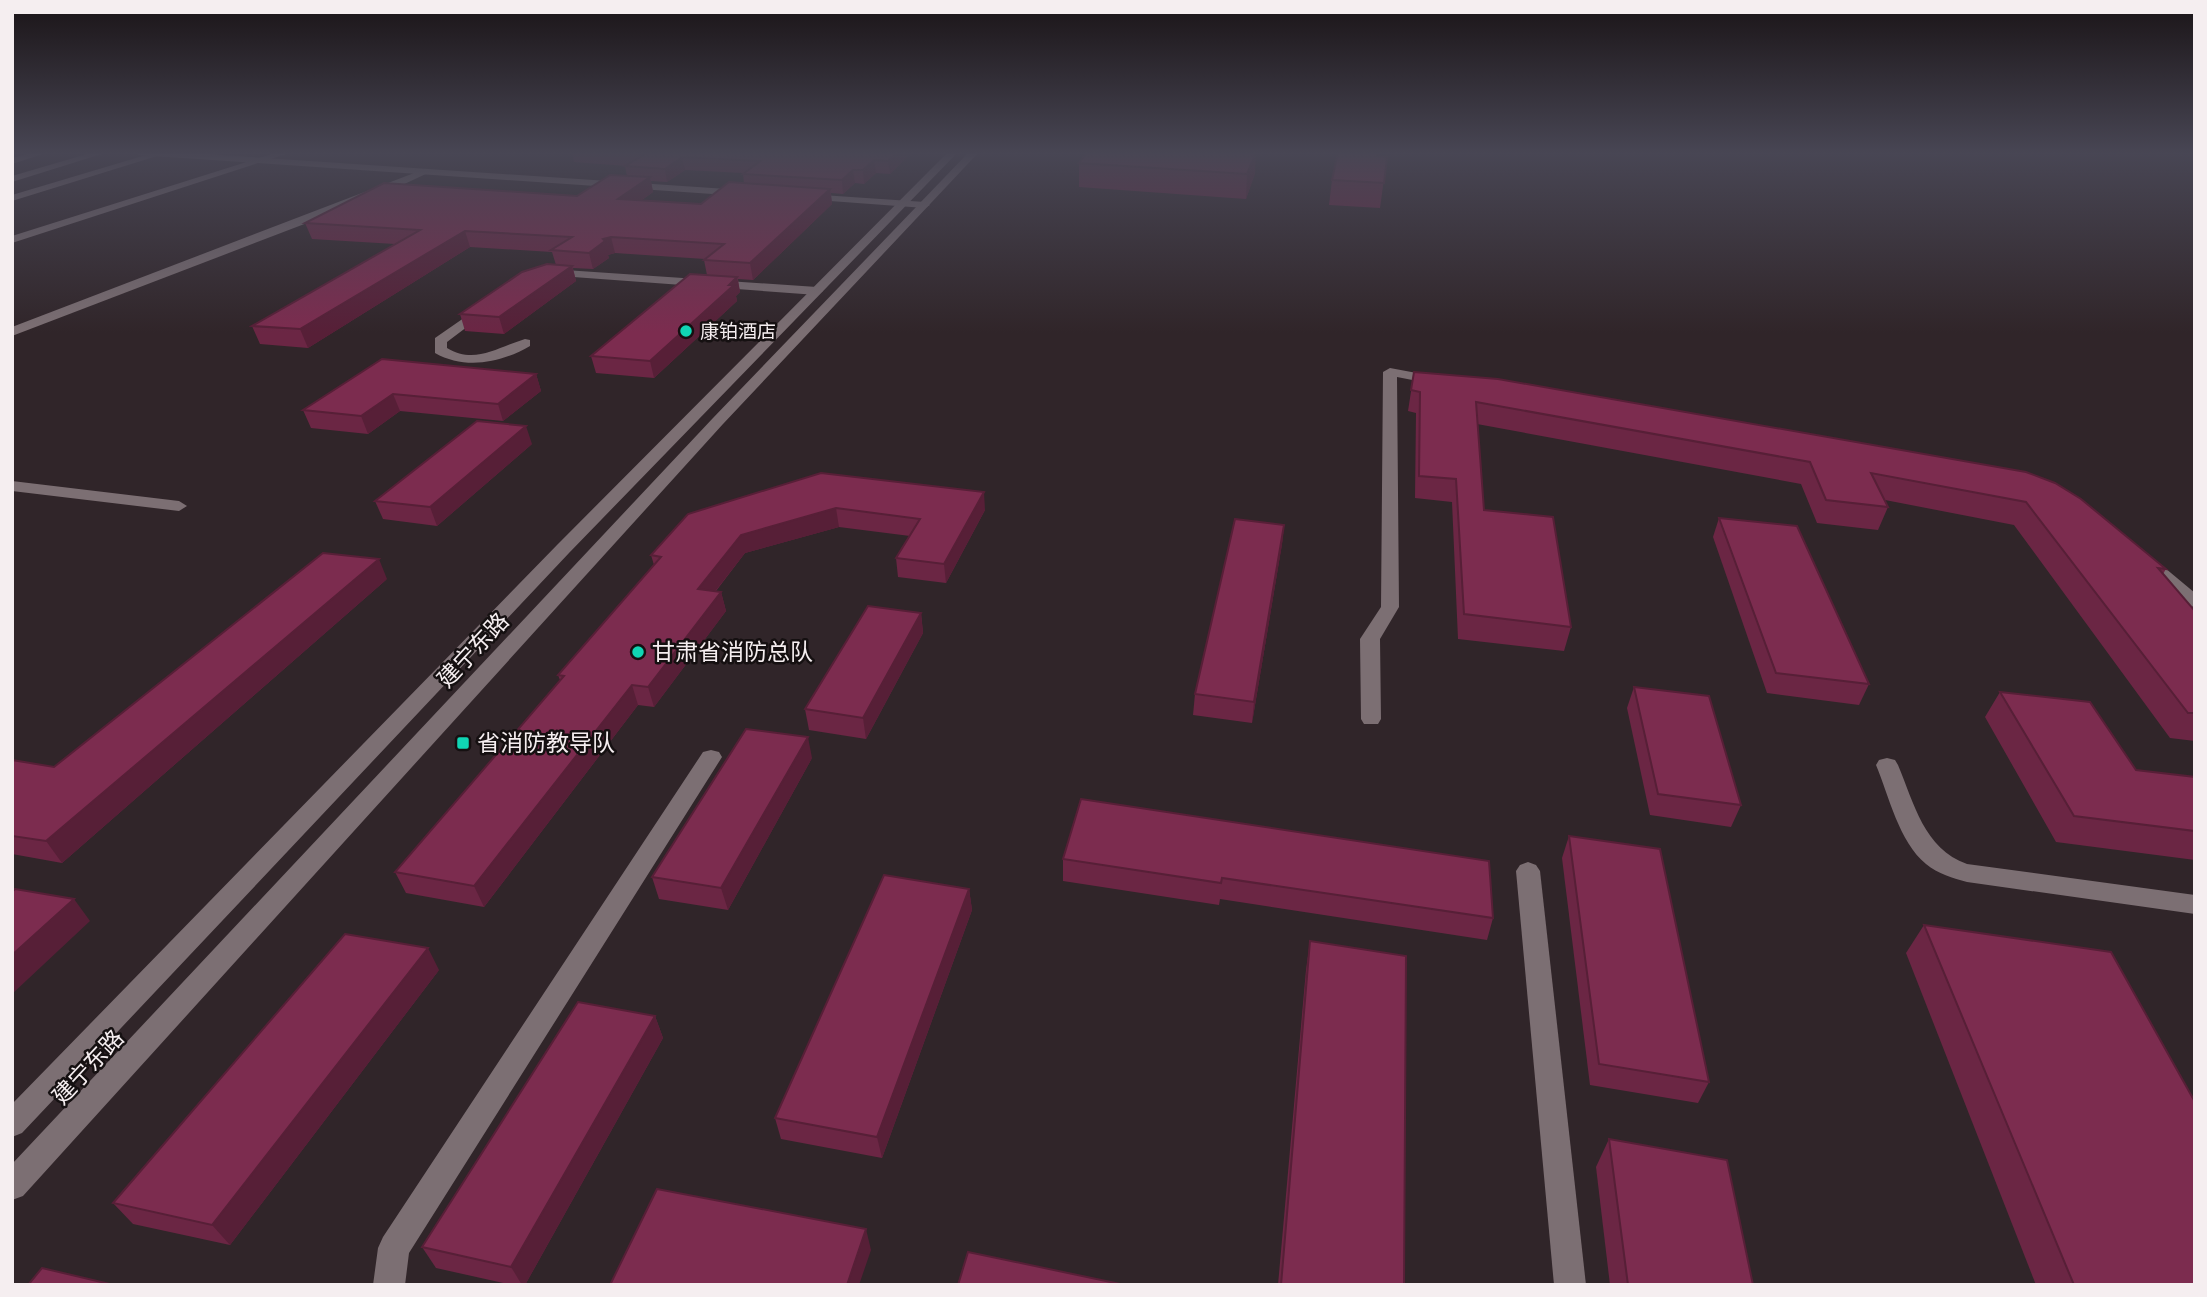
<svg xmlns="http://www.w3.org/2000/svg" width="2207" height="1297" font-family="'Space Grotesk','Noto Sans SC',sans-serif">
	<style>
		.lines { fill: none; stroke-linecap: round; stroke-linejoin: round }
		.service { fill: #7c6f73; fill-rule: evenodd }
		.minor { fill: #7c6f73; fill-rule: evenodd }
		.tertiary { fill: #7c6f73; fill-rule: evenodd }
		.secondary { fill: #7c6f73; fill-rule: evenodd }
		.wall { fill: #6b2644; fill-rule: evenodd }
		.shaded-wall { fill: #571f37 }
		.building { fill: #7c2c4f; stroke: #571f37; stroke-width: 2 }
		.poi-dot { fill: #10d5b4; stroke: #151011; stroke-width: 2.5 }
		.labels { text-anchor: middle; dominant-baseline: central; stroke-width: 5; stroke-linejoin: round; paint-order: stroke }
		.far-poi-label { font-size: 19px; fill: #f5eef0; stroke: #151011; text-anchor: start }
		.street-label { font-size: 23px; fill: #f5eef0; stroke: #151011 }
		.poi-label { font-size: 23px; fill: #f5eef0; stroke: #151011; text-anchor: start }
	</style>
	<rect width="100%" height="100%" fill="#302529"/>
	<g class="lines">
		<g class="service">
			<path d="M 35,152 L 49,152 L 12,164 L 12,158 Z"/>
			<path d="M 94,152 L 108,152 L 12,182 L 12,176 Z"/>
			<path d="M 156,152 L 170,152 L 12,201 L 12,195 Z"/>
			<path d="M 278,152 L 292,152 L 12,243 L 12,236 Z"/>
			<path d="M 422,170 L 430,172 L 383,194 L 12,336 L 12,327 Z"/>
			<path d="M 550,269 L 817,287 L 823,291 L 817,295 L 546,275 L 546,271 Z"/>
			<path d="M 484,304 L 490,308 L 488,311 L 447,342 L 447,348 C 475,365 498,347 525,339 L 530,340 L 530,346 C 501,363 465,370 435,353 L 435,338 Z"/>
			<path d="M 1390,368 L 1438,377 L 1445,381 L 1438,385 L 1397,377 L 1399,607 L 1380,639 L 1381,719 L 1378,724 L 1364,724 L 1361,719 L 1360,639 L 1381,607 L 1383,372 Z"/>
			<path d="M 12,481 L 179,501 L 187,506 L 179,511 L 12,491 Z"/>
			<path d="M 2147,557 L 2153,558 L 2195,593 L 2195,607 L 2189,606 L 2141,566 L 2138,562 L 2141,558 Z"/>
			<path d="M 1887,758 L 1895,760 L 1898,765 C 1914,803 1924,849 1967,864 L 2195,895 L 2195,914 L 1967,882 C 1953,878 1938,874 1926,864 C 1899,842 1889,796 1876,765 L 1879,760 Z"/>
		</g>
		<g class="minor">
			<path d="M 711,750 L 719,752 L 722,757 L 409,1253 L 405,1285 L 373,1285 L 378,1248 L 383,1237 L 703,752 Z"/>
			<path d="M 1528,862 L 1536,865 L 1540,871 L 1586,1285 L 1554,1285 L 1516,871 L 1520,865 Z"/>
		</g>
		<g class="tertiary">
			<path d="M 134,152 L 177,152 L 742,190 L 747,193 L 742,196 L 139,155 Z"/>
			<path d="M 807,194 L 925,202 L 930,205 L 925,208 L 803,199 L 803,195 Z"/>
		</g>
		<g class="secondary">
			<path d="M 948,152 L 958,152 L 569,553 L 22,1133 L 12,1137 L 12,1104 L 557,545 Z"/>
			<path d="M 969,152 L 979,152 L 723,424 L 23,1196 L 12,1200 L 12,1164 L 713,418 Z"/>
		</g>
	</g>
	<g class="wall">
		<path d="M 572,152 L 912,152 L 890,174 L 876,173 L 864,184 L 855,183 L 843,194 L 831,193 L 832,204 L 753,280 L 738,279 L 740,292 L 736,296 L 737,301 L 654,378 L 596,373 L 591,356 L 707,275 L 704,260 L 705,259 L 615,253 L 608,255 L 609,258 L 593,269 L 573,268 L 576,281 L 504,334 L 465,331 L 460,314 L 556,265 L 552,252 L 470,247 L 308,348 L 260,344 L 252,326 L 395,244 L 312,239 L 305,223 L 577,196 L 627,176 L 625,166 L 626,166 L 574,162 ZM 685,170 L 743,173 L 744,184 L 701,204 L 642,200 L 653,192 L 651,181 L 667,182 Z"/>
		<path d="M 1377,156 L 1387,157 L 1380,208 L 1329,205 L 1332,180 Z"/>
		<path d="M 1079,163 L 1255,173 L 1246,199 L 1079,187 Z"/>
		<path d="M 382,359 L 536,374 L 541,391 L 503,421 L 400,411 L 368,434 L 311,428 L 303,410 Z"/>
		<path d="M 1414,372 L 2026,472 L 2166,569 L 2163,574 L 2195,611 L 2195,741 L 2170,738 L 2014,525 L 1885,500 L 1888,507 L 1878,530 L 1817,523 L 1801,484 L 1477,424 L 1484,510 L 1571,627 L 1564,651 L 1458,639 L 1452,502 L 1415,498 L 1416,413 L 1408,411 Z"/>
		<path d="M 532,444 L 437,526 L 383,519 L 375,501 Z"/>
		<path d="M 821,473 L 985,510 L 946,583 L 898,577 L 896,558 L 910,536 L 839,527 L 745,553 L 716,591 L 721,592 L 726,611 L 654,707 L 638,705 L 484,907 L 406,893 L 395,872 L 560,680 L 558,675 L 654,565 L 651,555 Z"/>
		<path d="M 1719,518 L 1869,684 L 1859,705 L 1767,693 L 1713,537 Z"/>
		<path d="M 1284,525 L 1282,544 L 1252,723 L 1193,715 L 1195,694 Z"/>
		<path d="M 387,579 L 62,863 L 12,854 L 12,760 L 54,767 Z"/>
		<path d="M 921,613 L 923,633 L 866,739 L 809,730 L 805,709 Z"/>
		<path d="M 1634,687 L 1741,805 L 1731,827 L 1650,815 L 1627,708 Z"/>
		<path d="M 2000,692 L 2136,770 L 2195,777 L 2195,860 L 2056,842 L 1985,717 Z"/>
		<path d="M 812,758 L 728,910 L 659,899 L 652,877 Z"/>
		<path d="M 1081,799 L 1493,918 L 1487,940 L 1220,899 L 1219,905 L 1063,881 L 1063,859 Z"/>
		<path d="M 1569,836 L 1709,1082 L 1698,1103 L 1590,1085 L 1562,858 Z"/>
		<path d="M 969,889 L 972,910 L 882,1158 L 781,1139 L 775,1118 Z"/>
		<path d="M 1924,925 L 2195,1285 L 2036,1285 L 1906,953 Z"/>
		<path d="M 1310,941 L 1404,1285 L 1278,1285 L 1306,970 Z"/>
		<path d="M 439,970 L 230,1245 L 133,1224 L 113,1203 Z"/>
		<path d="M 655,1016 L 663,1038 L 525,1285 L 512,1285 L 436,1268 L 422,1247 Z"/>
		<path d="M 1609,1139 L 1753,1285 L 1610,1285 L 1596,1167 Z"/>
	</g>
	<g class="shaded-wall">
		<path d="M 898,152 L 912,152 L 890,174 L 888,161 Z"/>
		<path d="M 1256,152 L 1255,173 L 1246,199 L 1247,174 Z"/>
		<path d="M 682,157 L 685,170 L 667,182 L 665,169 Z"/>
		<path d="M 874,160 L 876,173 L 864,184 L 863,170 Z"/>
		<path d="M 853,170 L 855,183 L 843,194 L 842,180 Z"/>
		<path d="M 650,177 L 653,192 L 622,214 L 618,199 Z"/>
		<path d="M 830,189 L 832,204 L 753,280 L 750,263 Z"/>
		<path d="M 465,231 L 470,247 L 308,348 L 300,329 Z"/>
		<path d="M 611,237 L 615,253 L 608,255 L 609,258 L 593,269 L 589,253 L 603,239 Z"/>
		<path d="M 572,266 L 576,281 L 504,334 L 499,317 Z"/>
		<path d="M 737,277 L 740,292 L 736,296 L 737,301 L 654,378 L 650,361 Z"/>
		<path d="M 536,374 L 541,391 L 503,421 L 498,404 Z"/>
		<path d="M 393,394 L 400,411 L 368,434 L 361,416 Z"/>
		<path d="M 526,426 L 532,444 L 437,526 L 430,507 Z"/>
		<path d="M 984,492 L 985,510 L 946,583 L 944,564 Z"/>
		<path d="M 836,508 L 839,527 L 745,553 L 702,608 L 698,589 L 741,535 Z"/>
		<path d="M 1284,525 L 1282,544 L 1252,723 L 1254,702 Z"/>
		<path d="M 379,559 L 387,579 L 62,863 L 46,841 Z"/>
		<path d="M 721,592 L 726,611 L 654,707 L 648,687 Z"/>
		<path d="M 921,613 L 923,633 L 866,739 L 863,718 Z"/>
		<path d="M 632,685 L 638,705 L 484,907 L 474,886 Z"/>
		<path d="M 808,737 L 812,758 L 728,910 L 721,888 Z"/>
		<path d="M 969,889 L 972,910 L 882,1158 L 877,1137 Z"/>
		<path d="M 74,899 L 90,921 L 12,994 L 12,955 Z"/>
		<path d="M 428,948 L 439,970 L 230,1245 L 212,1225 Z"/>
		<path d="M 655,1016 L 663,1038 L 525,1285 L 522,1285 L 511,1267 Z"/>
		<path d="M 866,1229 L 871,1250 L 859,1285 L 847,1285 Z"/>
	</g>
	<g class="building">
		<path d="M 609,152 L 898,152 L 888,161 L 874,160 L 863,170 L 853,170 L 842,180 L 743,174 L 760,161 L 682,157 L 665,169 L 625,166 L 645,154 Z"/>
		<path d="M 1087,152 L 1256,152 L 1247,174 L 1079,163 Z"/>
		<path d="M 1338,152 L 1378,152 L 1377,156 L 1387,157 L 1384,183 L 1332,180 Z"/>
		<path d="M 610,175 L 650,177 L 618,199 L 701,204 L 729,182 L 830,189 L 750,263 L 704,260 L 724,244 L 611,237 L 603,239 L 605,241 L 589,253 L 551,250 L 572,237 L 465,231 L 300,329 L 252,326 L 420,230 L 305,223 L 384,183 L 577,196 Z"/>
		<path d="M 547,264 L 572,266 L 499,317 L 460,314 L 522,272 Z"/>
		<path d="M 690,274 L 737,277 L 729,285 L 734,285 L 650,361 L 591,356 Z"/>
		<path d="M 382,359 L 536,374 L 498,404 L 393,394 L 361,416 L 303,410 Z"/>
		<path d="M 1414,372 L 1498,379 L 2026,472 L 2055,483 L 2081,499 L 2166,569 L 2158,568 L 2195,611 L 2195,713 L 2188,713 L 2026,502 L 1871,473 L 1888,507 L 1826,500 L 1810,462 L 1476,402 L 1484,510 L 1553,517 L 1571,627 L 1464,614 L 1456,479 L 1419,476 L 1420,392 L 1411,390 Z"/>
		<path d="M 477,421 L 526,426 L 430,507 L 375,501 Z"/>
		<path d="M 821,473 L 984,492 L 944,564 L 896,558 L 920,519 L 836,508 L 741,535 L 698,589 L 721,592 L 648,687 L 632,685 L 474,886 L 395,872 L 564,676 L 558,675 L 661,557 L 651,555 L 688,514 Z"/>
		<path d="M 1719,518 L 1797,526 L 1869,684 L 1776,673 Z"/>
		<path d="M 1235,519 L 1284,525 L 1254,702 L 1195,694 Z"/>
		<path d="M 323,553 L 379,559 L 46,841 L 12,836 L 12,760 L 54,767 Z"/>
		<path d="M 868,606 L 921,613 L 863,718 L 805,709 Z"/>
		<path d="M 1634,687 L 1709,696 L 1741,805 L 1658,794 Z"/>
		<path d="M 2000,692 L 2090,702 L 2136,770 L 2195,777 L 2195,831 L 2074,816 Z"/>
		<path d="M 746,729 L 808,737 L 721,888 L 652,877 Z"/>
		<path d="M 1081,799 L 1489,861 L 1493,918 L 1222,878 L 1221,883 L 1063,859 Z"/>
		<path d="M 1569,836 L 1660,849 L 1709,1082 L 1599,1064 Z"/>
		<path d="M 884,875 L 969,889 L 877,1137 L 775,1118 Z"/>
		<path d="M 15,889 L 74,899 L 12,955 L 12,892 Z"/>
		<path d="M 1924,925 L 2111,952 L 2195,1102 L 2195,1285 L 2074,1285 Z"/>
		<path d="M 345,934 L 428,948 L 212,1225 L 113,1203 Z"/>
		<path d="M 1310,941 L 1406,956 L 1404,1285 L 1281,1285 Z"/>
		<path d="M 578,1002 L 655,1016 L 511,1267 L 422,1247 Z"/>
		<path d="M 1609,1139 L 1727,1160 L 1753,1285 L 1628,1285 Z"/>
		<path d="M 657,1189 L 866,1229 L 847,1285 L 610,1285 Z"/>
		<path d="M 968,1252 L 1125,1285 L 958,1285 Z"/>
		<path d="M 42,1268 L 114,1285 L 28,1285 Z"/>
	</g>
	<linearGradient id="sky" x2="0" y2="1"><stop stop-color="#1a1417"/><stop offset="0.46" stop-color="#484654"/><stop offset="1" stop-color="#484654" stop-opacity="0"/></linearGradient>
	<rect width="2207" height="333" fill="url(#sky)"/>
	<g class="poi-dot">
		<circle cx="686" cy="331" r="7"/>
		<circle cx="638" cy="652" r="7"/>
		<rect x="456" y="736" width="14" height="14" rx="3.5"/>
	</g>
	<g class="labels">
		<g class="far-poi-label">
			<text x="700" y="331">康铂酒店</text>
		</g>
		<g class="street-label">
			<text transform="translate(473 650) rotate(-47)">建宁东路</text>
			<text transform="translate(88 1067) rotate(-47)">建宁东路</text>
		</g>
		<g class="poi-label">
			<text x="652" y="652">甘肃省消防总队</text>
			<text x="477" y="743">省消防教导队</text>
		</g>
	</g>
	<rect width="2207" height="1297" fill="none" stroke="#f5eef0" stroke-width="28"/>
</svg>
